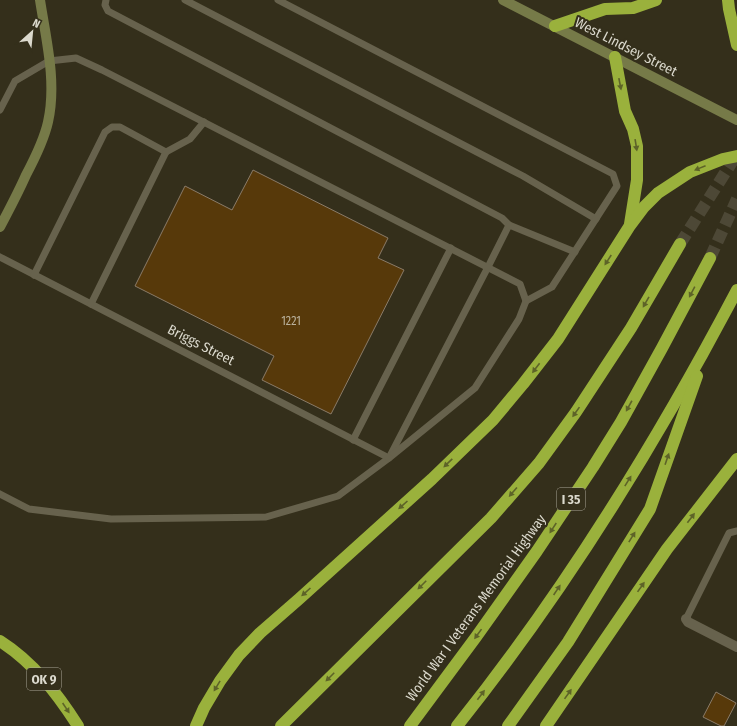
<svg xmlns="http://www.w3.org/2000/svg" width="737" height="726" font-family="'Fira Sans Condensed',sans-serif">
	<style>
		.building { fill: #57390a; stroke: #8a7b68 }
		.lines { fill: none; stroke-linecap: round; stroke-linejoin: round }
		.motorway-tunnel { stroke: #4d4836; stroke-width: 12; stroke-dasharray: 12 6; stroke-linecap: butt }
		.service { stroke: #67624d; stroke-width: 7 }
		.minor { stroke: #67624d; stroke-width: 10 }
		.secondary { stroke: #767a48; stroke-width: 10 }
		.motorway { stroke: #9ab13c; stroke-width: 12 }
		.oneway { fill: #5d6328 }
		.labels { text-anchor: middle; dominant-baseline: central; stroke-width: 4; stroke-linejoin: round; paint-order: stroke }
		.number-label { font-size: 12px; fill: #bab19c }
		.shield { fill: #342f1b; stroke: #a9a698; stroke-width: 1 }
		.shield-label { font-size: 13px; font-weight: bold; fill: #dbd9cd }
		.street-label { font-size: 14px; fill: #dbd9cd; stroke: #342f1b }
	</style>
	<rect width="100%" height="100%" fill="#342f1b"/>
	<g class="building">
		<path d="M 253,170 L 388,238 L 378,258 L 404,270 L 331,414 L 262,380 L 274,356 L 135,286 L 185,186 L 232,210 Z"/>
		<path d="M 716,692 L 736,703 L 724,726 L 721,726 L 703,717 Z"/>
	</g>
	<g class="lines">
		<g class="motorway-tunnel">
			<path d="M 680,244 L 737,154"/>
			<path d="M 710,258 L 737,199"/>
		</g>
		<g class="service">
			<path d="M 106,0 L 105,5 L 108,11 L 502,218 L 509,225 L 488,267 L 391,454"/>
			<path d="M 185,0 L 523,176 L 596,219"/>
			<path d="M 278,0 L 613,174 L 617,186 L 552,287 L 526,301"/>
			<path d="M 0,110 L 15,81 L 49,61 L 76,58 L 102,70 L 520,284 L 526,301 L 519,319 L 475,388 L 389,458 L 338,496 L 266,517 L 111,519 L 29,509 L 0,494"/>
			<path d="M 509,225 L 575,252"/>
			<path d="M 0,257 L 389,458"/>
			<path d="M 34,275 L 105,132 L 112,127 L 120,127 L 166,152"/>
			<path d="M 91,304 L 166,152 L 190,139 L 204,122"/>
			<path d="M 353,440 L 451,248"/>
			<path d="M 686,619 L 729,533 L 737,531"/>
		</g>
		<path class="minor" d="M 686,619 L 688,622 L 737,647"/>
		<g class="secondary">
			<path d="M 503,0 L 737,120"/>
			<path d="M 0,227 C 9,210 18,193 26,175 C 35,158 44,140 48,122 C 57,82 46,39 40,0"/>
		</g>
		<g class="motorway">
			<path d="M 728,0 L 729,9 L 737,45"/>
			<path d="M 555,26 L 605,9 L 633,8 L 656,0"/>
			<path d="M 615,57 L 625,111 L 633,129 L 637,146 L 637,180 L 630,224"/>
			<path d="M 0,641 C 33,662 57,693 78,726"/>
			<path d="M 196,726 L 204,708 L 220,681 L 239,655 L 260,633 L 299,599 L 432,479 L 493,420 L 523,384 L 558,339 L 629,227 L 644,207 L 658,193 L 690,172 L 723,159 L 737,156"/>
			<path d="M 281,726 L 491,518 L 539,463 L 576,412 L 631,328 L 680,244"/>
			<path d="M 410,726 L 476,637 L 537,551 L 593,467 L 621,422 L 662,348 L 710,258"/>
			<path d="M 457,726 C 565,591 657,442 737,290"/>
			<path d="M 508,726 L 568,642 L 650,509 L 697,376"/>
			<path d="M 546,726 L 667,549 L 737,459"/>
		</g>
	</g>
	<defs><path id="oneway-solid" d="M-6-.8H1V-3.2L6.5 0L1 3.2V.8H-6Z"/></defs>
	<g class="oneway">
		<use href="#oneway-solid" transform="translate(620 84) rotate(79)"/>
		<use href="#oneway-solid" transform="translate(636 145) rotate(81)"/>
		<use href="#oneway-solid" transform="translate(700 168) rotate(158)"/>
		<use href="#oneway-solid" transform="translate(608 260) rotate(123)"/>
		<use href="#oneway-solid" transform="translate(692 292) rotate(118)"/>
		<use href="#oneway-solid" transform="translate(646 302) rotate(120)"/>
		<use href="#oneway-solid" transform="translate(536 368) rotate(127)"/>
		<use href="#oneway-solid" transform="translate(629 406) rotate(119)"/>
		<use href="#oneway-solid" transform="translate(576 412) rotate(125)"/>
		<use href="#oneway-solid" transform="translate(667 459) rotate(-71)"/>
		<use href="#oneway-solid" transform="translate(448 463) rotate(136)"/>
		<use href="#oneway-solid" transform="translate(628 481) rotate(-58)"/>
		<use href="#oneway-solid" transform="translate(513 492) rotate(131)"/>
		<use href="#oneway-solid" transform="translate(403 505) rotate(138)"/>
		<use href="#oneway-solid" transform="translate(691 518) rotate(-53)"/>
		<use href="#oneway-solid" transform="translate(553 528) rotate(123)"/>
		<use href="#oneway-solid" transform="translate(632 537) rotate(-58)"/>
		<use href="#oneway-solid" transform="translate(422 585) rotate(135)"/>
		<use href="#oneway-solid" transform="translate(641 587) rotate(-55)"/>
		<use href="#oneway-solid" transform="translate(557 590) rotate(-56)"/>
		<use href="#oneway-solid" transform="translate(306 592) rotate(138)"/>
		<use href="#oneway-solid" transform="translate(478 634) rotate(126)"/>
		<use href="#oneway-solid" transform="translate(330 677) rotate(135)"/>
		<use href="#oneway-solid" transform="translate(217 686) rotate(121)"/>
		<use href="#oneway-solid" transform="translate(568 694) rotate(-55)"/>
		<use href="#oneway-solid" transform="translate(481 695) rotate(-53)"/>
		<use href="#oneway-solid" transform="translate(66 708) rotate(56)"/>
	</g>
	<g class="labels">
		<g class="number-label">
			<text x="291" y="321">1221</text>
		</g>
		<g class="shield">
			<rect x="557" y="488" width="28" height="22" rx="3"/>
			<rect x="27" y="668" width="34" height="22" rx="3"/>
		</g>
		<g class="shield-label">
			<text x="571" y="499">I 35</text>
			<text x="44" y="679">OK 9</text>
		</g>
		<g class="street-label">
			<text transform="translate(626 47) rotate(27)">West Lindsey Street</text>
			<text transform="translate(201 345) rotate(27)">Briggs Street</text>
			<text transform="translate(476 608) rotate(-54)">World War I Veterans Memorial Highway</text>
		</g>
	</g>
	<g transform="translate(32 32) rotate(27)" stroke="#342f1b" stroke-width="3" paint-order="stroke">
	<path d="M0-3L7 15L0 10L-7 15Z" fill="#dbd9cd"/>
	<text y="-6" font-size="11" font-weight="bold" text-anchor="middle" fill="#dbd9cd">N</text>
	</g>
</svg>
